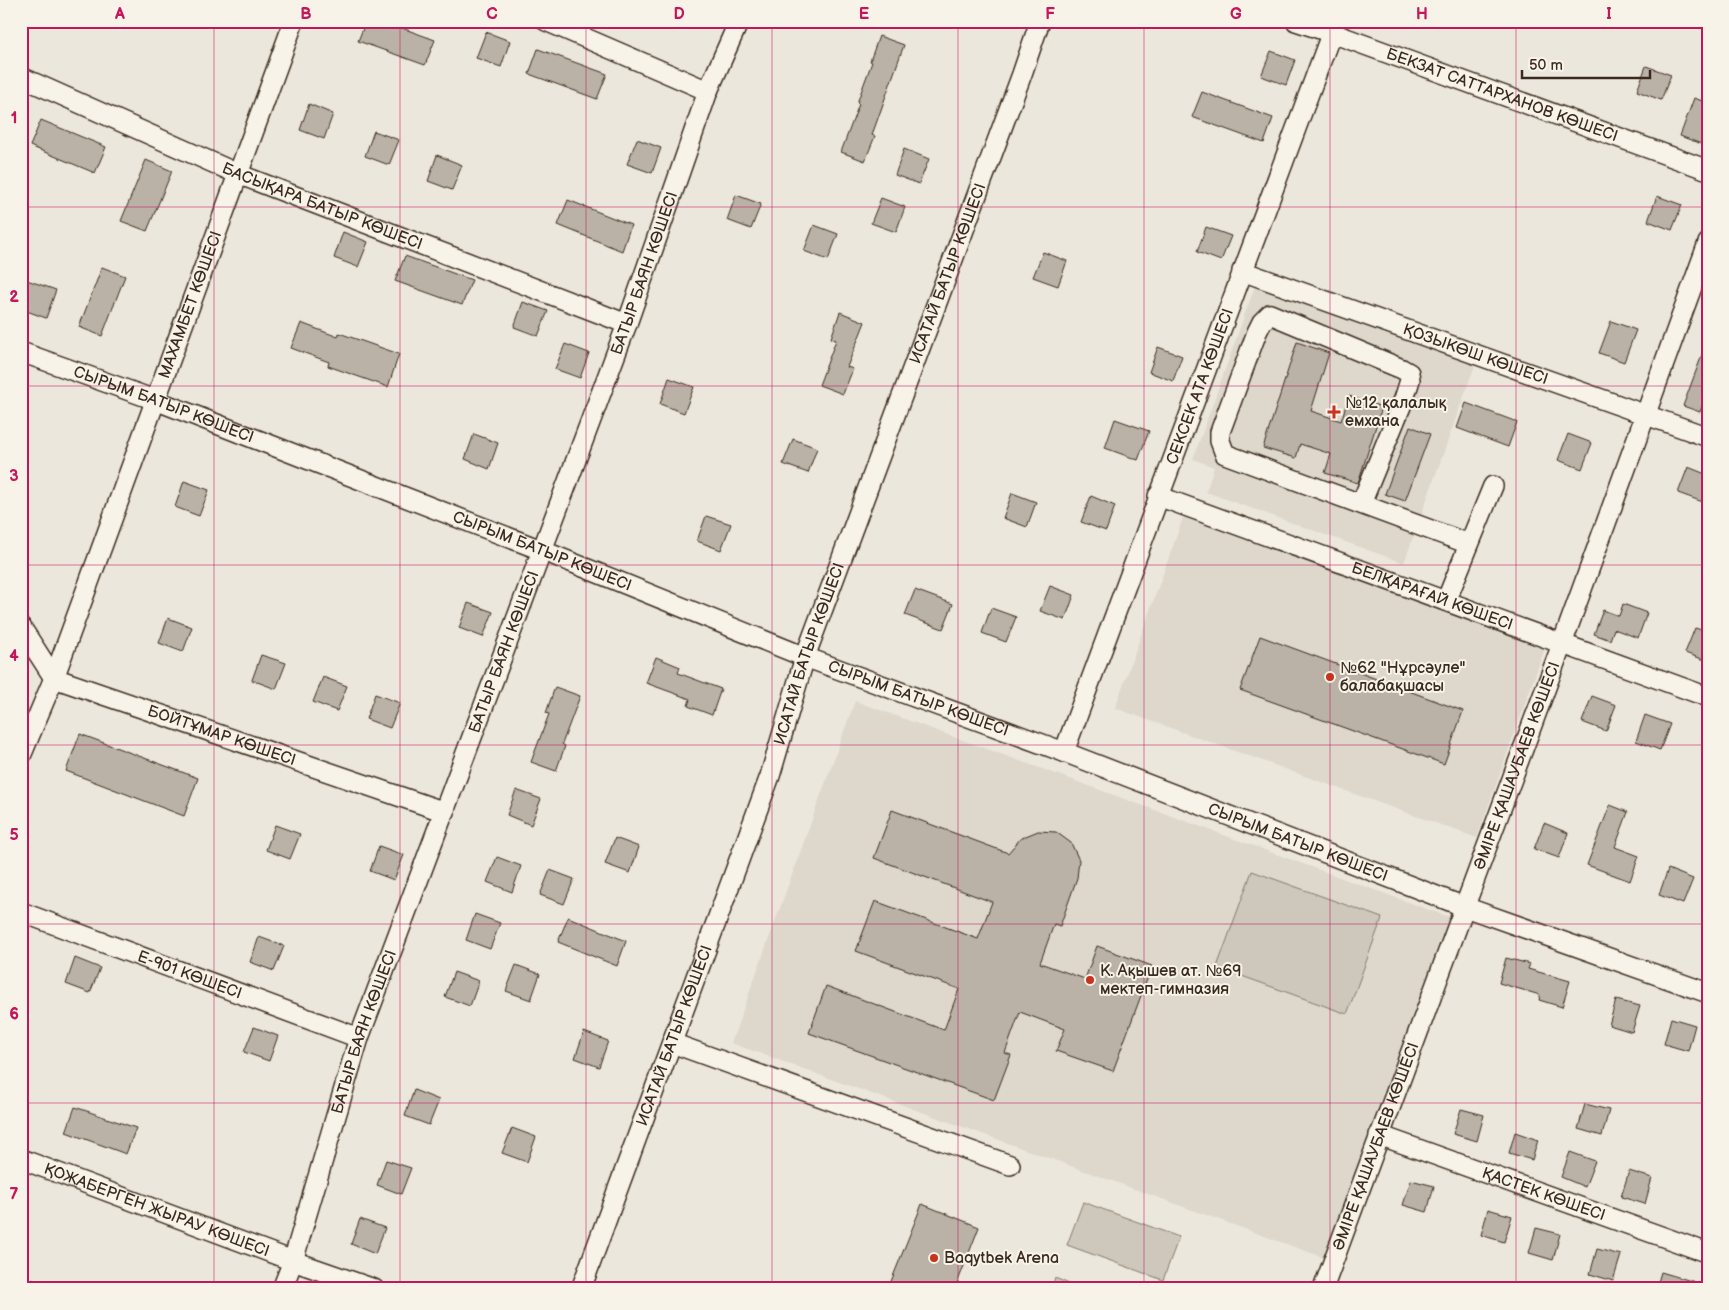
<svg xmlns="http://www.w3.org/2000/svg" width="1729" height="1310" font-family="'Balsamiq Sans',sans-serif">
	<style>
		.built { fill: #ddd7cc }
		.green { fill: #cec8bc; stroke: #84796d }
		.building { fill: #bab2a7; stroke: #3b2a1e }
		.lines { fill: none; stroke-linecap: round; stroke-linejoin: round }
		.minor-casing { stroke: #3b2a1e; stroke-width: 22 }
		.minor { stroke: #f7f3e8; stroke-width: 19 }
		.grid { fill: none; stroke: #c2185b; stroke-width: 1; stroke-opacity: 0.55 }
		.poi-dot { fill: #c8321e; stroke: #f7f3e8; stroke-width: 2 }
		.labels { text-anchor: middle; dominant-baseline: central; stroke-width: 4; stroke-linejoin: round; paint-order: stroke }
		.street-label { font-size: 16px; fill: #3b2a1e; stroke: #f7f3e8 }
		.poi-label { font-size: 16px; fill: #3b2a1e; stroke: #f7f3e8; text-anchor: start }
		.neatline { fill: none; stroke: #c2185b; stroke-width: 2 }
		.grid-label { font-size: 16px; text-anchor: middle; font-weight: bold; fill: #c2185b }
	</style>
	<rect width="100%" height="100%" fill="#ece7dc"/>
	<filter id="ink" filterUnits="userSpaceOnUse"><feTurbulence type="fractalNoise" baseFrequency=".02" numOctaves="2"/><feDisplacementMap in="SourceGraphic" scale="10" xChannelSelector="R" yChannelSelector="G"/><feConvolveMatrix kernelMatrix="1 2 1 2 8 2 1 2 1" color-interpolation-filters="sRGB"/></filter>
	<g filter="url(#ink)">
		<g class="built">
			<path d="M 1255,286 L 1475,365 L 1404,563 L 1206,492 L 1214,467 L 1193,459 Z"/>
			<path d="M 1184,515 L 1546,645 L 1477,838 L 1115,708 Z"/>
			<path d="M 855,701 L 1449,917 L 1325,1258 L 731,1043 Z"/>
		</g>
		<g class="green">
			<path d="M 1252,871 L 1382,918 L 1347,1014 L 1217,967 Z"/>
			<path d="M 1083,1202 L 1179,1237 L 1163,1280 L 1067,1245 Z"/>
			<path d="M 1055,1278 L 1081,1289 L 1051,1289 Z"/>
		</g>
		<g class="building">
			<path d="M 366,21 L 383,21 L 435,40 L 425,65 L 358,41 Z"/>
			<path d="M 486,32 L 510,41 L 501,67 L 476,58 Z"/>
			<path d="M 879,36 L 904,45 L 872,135 L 875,136 L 865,161 L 841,152 L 859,104 L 857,103 L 872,62 L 870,61 Z"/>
			<path d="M 538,49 L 607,74 L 597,99 L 529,74 Z"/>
			<path d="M 1271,51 L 1295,60 L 1286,85 L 1261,76 Z"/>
			<path d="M 1646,66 L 1671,75 L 1661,100 L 1637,91 Z"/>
			<path d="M 1202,92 L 1273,118 L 1264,143 L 1192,117 Z"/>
			<path d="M 1694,98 L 1708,103 L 1708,136 L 1704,145 L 1680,136 Z"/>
			<path d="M 309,104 L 333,114 L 324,139 L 300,130 Z"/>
			<path d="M 41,120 L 106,147 L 95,173 L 30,146 Z"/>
			<path d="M 374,131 L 399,140 L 389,165 L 365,156 Z"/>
			<path d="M 637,139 L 661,148 L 652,173 L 627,164 Z"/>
			<path d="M 904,149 L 929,159 L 919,184 L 895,175 Z"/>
			<path d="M 437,155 L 462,165 L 452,190 L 428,181 Z"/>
			<path d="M 146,160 L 172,171 L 147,231 L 121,221 Z"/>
			<path d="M 736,195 L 761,204 L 751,229 L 727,220 Z"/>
			<path d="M 1657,196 L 1682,205 L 1672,230 L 1648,221 Z"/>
			<path d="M 881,198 L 905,207 L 896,232 L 871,223 Z"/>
			<path d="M 568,200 L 631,225 L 622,251 L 558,225 Z"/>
			<path d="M 814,225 L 838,234 L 828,260 L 804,251 Z"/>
			<path d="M 1206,227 L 1231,236 L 1221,261 L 1197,252 Z"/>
			<path d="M 343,232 L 368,242 L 358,267 L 334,258 Z"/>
			<path d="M 1043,252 L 1067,261 L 1058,286 L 1033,277 Z"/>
			<path d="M 405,256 L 472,280 L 462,305 L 395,281 Z"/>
			<path d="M 102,267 L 125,276 L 102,336 L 79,327 Z"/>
			<path d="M 21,278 L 56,290 L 46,318 L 21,309 Z"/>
			<path d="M 523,302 L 548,311 L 538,336 L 514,327 Z"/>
			<path d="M 840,312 L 865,322 L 847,367 L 853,369 L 843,394 L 819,385 L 836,340 L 831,338 Z"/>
			<path d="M 1611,321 L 1636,330 L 1624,362 L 1599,353 Z"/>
			<path d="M 301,323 L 338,337 L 339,333 L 399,354 L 388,387 L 328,366 L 329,362 L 291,348 Z"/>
			<path d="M 1297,342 L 1329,353 L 1311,411 L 1341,421 L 1349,396 L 1382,407 L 1358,483 L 1325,473 L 1331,454 L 1300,444 L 1296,458 L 1263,448 Z"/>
			<path d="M 565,344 L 589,353 L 580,378 L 555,369 Z"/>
			<path d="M 1706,344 L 1708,344 L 1708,402 L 1704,401 L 1700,412 L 1683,406 Z"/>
			<path d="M 1158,347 L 1182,356 L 1173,381 L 1149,372 Z"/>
			<path d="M 669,378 L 694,387 L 684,413 L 660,404 Z"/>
			<path d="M 1466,403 L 1517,422 L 1508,447 L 1457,428 Z"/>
			<path d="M 1115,419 L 1149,431 L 1138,460 L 1105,448 Z"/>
			<path d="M 1410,426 L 1430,434 L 1405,501 L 1385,494 Z"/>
			<path d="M 474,434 L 498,443 L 489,469 L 465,459 Z"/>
			<path d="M 1568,434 L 1592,443 L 1582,469 L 1558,460 Z"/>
			<path d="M 793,439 L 817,448 L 808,473 L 783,464 Z"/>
			<path d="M 1688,467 L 1708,475 L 1708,488 L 1703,502 L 1678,493 Z"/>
			<path d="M 184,481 L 209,490 L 199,516 L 175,507 Z"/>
			<path d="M 1012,493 L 1036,502 L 1027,527 L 1003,518 Z"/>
			<path d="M 1091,496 L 1115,506 L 1106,531 L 1081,522 Z"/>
			<path d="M 706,516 L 731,524 L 721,550 L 697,541 Z"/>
			<path d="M 1050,586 L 1074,595 L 1065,620 L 1040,611 Z"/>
			<path d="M 915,590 L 953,604 L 943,629 L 905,615 Z"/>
			<path d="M 468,603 L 493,612 L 483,637 L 459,628 Z"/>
			<path d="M 1623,604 L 1647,613 L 1638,638 L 1614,629 L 1610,640 L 1594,634 L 1603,610 L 1619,616 Z"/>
			<path d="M 991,608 L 1016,617 L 1006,642 L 982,633 Z"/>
			<path d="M 168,618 L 192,627 L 183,652 L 159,643 Z"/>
			<path d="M 1695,628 L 1708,632 L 1708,661 L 1685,653 Z"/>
			<path d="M 1260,636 L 1463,711 L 1444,764 L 1240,690 Z"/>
			<path d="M 261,655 L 286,663 L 276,689 L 252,680 Z"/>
			<path d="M 656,657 L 680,667 L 678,673 L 721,689 L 712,715 L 688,706 L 690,699 L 646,683 Z"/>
			<path d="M 323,677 L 347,686 L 337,711 L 313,702 Z"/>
			<path d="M 555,687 L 580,696 L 562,744 L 565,746 L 556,771 L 531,762 L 549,714 L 546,713 Z"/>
			<path d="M 375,694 L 400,703 L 390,728 L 366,719 Z"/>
			<path d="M 1592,696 L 1616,705 L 1606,731 L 1582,722 Z"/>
			<path d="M 1645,715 L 1670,724 L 1660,750 L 1636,741 Z"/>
			<path d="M 80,734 L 198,778 L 184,816 L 66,771 Z"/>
			<path d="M 516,790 L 541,799 L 531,825 L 507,815 Z"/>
			<path d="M 1610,805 L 1628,812 L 1615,847 L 1639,856 L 1630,881 L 1587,865 Z"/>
			<path d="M 892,810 L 1008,853 L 1021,838 L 1038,831 L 1056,832 L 1071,843 L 1079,860 L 1077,878 L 1060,926 L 1054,924 L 1040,963 L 1085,979 L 1097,946 L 1152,966 L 1113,1071 L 1056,1051 L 1065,1029 L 1020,1012 L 1005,1053 L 1011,1055 L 994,1100 L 809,1033 L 826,986 L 944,1030 L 959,989 L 856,951 L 875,901 L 978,939 L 992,902 L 874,858 Z"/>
			<path d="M 1544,823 L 1568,833 L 1559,858 L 1534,849 Z"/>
			<path d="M 275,825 L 300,834 L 290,859 L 266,850 Z"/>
			<path d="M 615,838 L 639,847 L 630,873 L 605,864 Z"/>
			<path d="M 379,846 L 404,855 L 394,880 L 370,871 Z"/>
			<path d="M 497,857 L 521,866 L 512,892 L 487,882 Z"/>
			<path d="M 1668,869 L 1693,879 L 1683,904 L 1659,895 Z"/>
			<path d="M 550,870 L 574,879 L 564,904 L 540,895 Z"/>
			<path d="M 475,914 L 500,923 L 490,949 L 466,940 Z"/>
			<path d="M 568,917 L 626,941 L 617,966 L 558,942 Z"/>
			<path d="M 259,937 L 284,946 L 274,971 L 250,962 Z"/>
			<path d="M 75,958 L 100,968 L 90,993 L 66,984 Z"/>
			<path d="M 1506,958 L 1530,964 L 1528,969 L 1570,981 L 1562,1007 L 1539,1000 L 1540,995 L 1499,983 Z"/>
			<path d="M 516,965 L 540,974 L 531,1000 L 506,991 Z"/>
			<path d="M 454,972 L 479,981 L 470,1006 L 445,997 Z"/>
			<path d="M 1616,1000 L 1640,1006 L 1632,1032 L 1609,1025 Z"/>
			<path d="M 1671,1018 L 1695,1025 L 1688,1051 L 1664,1044 Z"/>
			<path d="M 254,1027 L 278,1036 L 269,1061 L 244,1052 Z"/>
			<path d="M 584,1032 L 608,1041 L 599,1067 L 575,1058 Z"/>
			<path d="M 414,1090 L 439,1100 L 429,1125 L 405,1116 Z"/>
			<path d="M 1585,1104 L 1609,1110 L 1602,1136 L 1578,1129 Z"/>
			<path d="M 75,1107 L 136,1128 L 126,1154 L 66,1132 Z"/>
			<path d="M 1461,1109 L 1484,1115 L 1477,1141 L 1453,1134 Z"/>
			<path d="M 512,1128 L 536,1137 L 527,1162 L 502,1153 Z"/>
			<path d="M 1515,1132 L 1538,1140 L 1532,1160 L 1509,1153 Z"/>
			<path d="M 1570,1152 L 1595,1161 L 1585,1187 L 1561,1177 Z"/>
			<path d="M 386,1160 L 411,1168 L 401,1194 L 377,1185 Z"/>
			<path d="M 1629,1171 L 1652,1178 L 1645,1204 L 1621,1197 Z"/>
			<path d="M 1411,1180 L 1434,1186 L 1427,1212 L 1403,1205 Z"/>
			<path d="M 922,1204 L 979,1227 L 955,1289 L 888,1289 Z"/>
			<path d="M 1488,1209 L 1512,1216 L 1504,1242 L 1481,1235 Z"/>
			<path d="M 360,1219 L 385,1228 L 375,1254 L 351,1244 Z"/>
			<path d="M 1536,1228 L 1560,1234 L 1553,1260 L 1529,1253 Z"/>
			<path d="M 1597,1249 L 1621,1255 L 1613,1281 L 1590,1274 Z"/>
			<path d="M 1661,1272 L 1705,1285 L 1704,1289 L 1656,1289 Z"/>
		</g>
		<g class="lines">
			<defs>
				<g id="minor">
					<path d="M 546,21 L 708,91"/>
					<path id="s1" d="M 1296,21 L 1332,33 L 1708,170"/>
					<path id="s2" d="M 21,77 L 238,174 L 627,324"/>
					<path id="s3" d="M 1242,271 L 1708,437"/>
					<path id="s4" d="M 21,352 L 155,400 L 541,550 L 805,657 L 1064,752 L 1465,907 L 1708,993"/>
					<path id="s5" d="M 1158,496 L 1708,697"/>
					<path d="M 1361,504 L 1404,399 L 1410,380 L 1409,373 L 1402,369 L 1270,314 L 1262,322 L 1257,332 L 1220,432 L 1220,441 L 1225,454 L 1469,544"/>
					<path d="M 1446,601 L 1493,486"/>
					<path id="s6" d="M 21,627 L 54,678 L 445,812"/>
					<path id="s7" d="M 1064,752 L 1336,21"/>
					<path id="s8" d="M 21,756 L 54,678 L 294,21"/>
					<path id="s9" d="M 21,912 L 359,1038"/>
					<path d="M 672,1043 L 1010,1165"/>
					<path id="s10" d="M 1379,1135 L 1708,1253"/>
					<path id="s11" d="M 21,1159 L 293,1261 L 374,1289"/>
					<path id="s12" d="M 282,1289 L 293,1261 L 359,1038 L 627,324 L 708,91 L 739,21"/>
					<path id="s13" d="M 581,1289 L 770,776 L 805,657 L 1022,74 L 1040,21"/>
					<path id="s14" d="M 1323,1289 L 1562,644 L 1708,243"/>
				</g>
			</defs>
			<use href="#minor" class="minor-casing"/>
			<use href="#minor" class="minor"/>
		</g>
	</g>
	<path class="grid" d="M 214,21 L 214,1289M 400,21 L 400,1289M 586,21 L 586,1289M 772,21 L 772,1289M 958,21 L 958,1289M 1144,21 L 1144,1289M 1330,21 L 1330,1289M 1516,21 L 1516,1289M 21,207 L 1708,207M 21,386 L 1708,386M 21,565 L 1708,565M 21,745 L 1708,745M 21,924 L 1708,924M 21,1103 L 1708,1103"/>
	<g class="poi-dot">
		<path d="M1331.5 404.5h5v5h5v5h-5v5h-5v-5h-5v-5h5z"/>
		<circle cx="1330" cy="677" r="5"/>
		<circle cx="1090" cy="980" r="5"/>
		<circle cx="934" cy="1258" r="5"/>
	</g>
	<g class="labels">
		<g class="street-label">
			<text stroke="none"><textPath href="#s1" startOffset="219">БЕКЗАТ САТТАРХАНОВ КӨШЕСІ</textPath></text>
			<text stroke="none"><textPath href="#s2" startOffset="328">БАСЫҚАРА БАТЫР КӨШЕСІ</textPath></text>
			<text stroke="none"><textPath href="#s12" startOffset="1079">БАТЫР БАЯН КӨШЕСІ</textPath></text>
			<text stroke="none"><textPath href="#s13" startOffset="1080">ИСАТАЙ БАТЫР КӨШЕСІ</textPath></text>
			<text stroke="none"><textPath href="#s8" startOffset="482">МАХАМБЕТ КӨШЕСІ</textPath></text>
			<text stroke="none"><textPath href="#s3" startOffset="248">ҚОЗЫКӨШ КӨШЕСІ</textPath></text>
			<text stroke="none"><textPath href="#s7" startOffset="390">СЕКСЕК АТА КӨШЕСІ</textPath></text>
			<text stroke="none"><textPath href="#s4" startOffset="152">СЫРЫМ БАТЫР КӨШЕСІ</textPath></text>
			<text stroke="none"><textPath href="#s4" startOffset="558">СЫРЫМ БАТЫР КӨШЕСІ</textPath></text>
			<text stroke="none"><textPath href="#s5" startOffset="292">БЕЛҚАРАҒАЙ КӨШЕСІ</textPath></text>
			<text stroke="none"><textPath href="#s12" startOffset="675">БАТЫР БАЯН КӨШЕСІ</textPath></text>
			<text stroke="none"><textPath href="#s13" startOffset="675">ИСАТАЙ БАТЫР КӨШЕСІ</textPath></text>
			<text stroke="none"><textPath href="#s4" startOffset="962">СЫРЫМ БАТЫР КӨШЕСІ</textPath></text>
			<text stroke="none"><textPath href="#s6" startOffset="238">БОЙТҰМАР КӨШЕСІ</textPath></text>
			<text stroke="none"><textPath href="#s14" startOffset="558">ӘМІРЕ ҚАШАУБАЕВ КӨШЕСІ</textPath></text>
			<text stroke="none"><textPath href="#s4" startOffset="1368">СЫРЫМ БАТЫР КӨШЕСІ</textPath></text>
			<text stroke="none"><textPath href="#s9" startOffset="180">Е-901 КӨШЕСІ</textPath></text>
			<text stroke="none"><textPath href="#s12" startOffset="270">БАТЫР БАЯН КӨШЕСІ</textPath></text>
			<text stroke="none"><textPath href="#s13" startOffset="270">ИСАТАЙ БАТЫР КӨШЕСІ</textPath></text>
			<text stroke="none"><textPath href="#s14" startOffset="152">ӘМІРЕ ҚАШАУБАЕВ КӨШЕСІ</textPath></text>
			<text stroke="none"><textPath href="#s10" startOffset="175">ҚАСТЕК КӨШЕСІ</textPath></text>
			<text stroke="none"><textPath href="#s11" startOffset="145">ҚОЖАБЕРГЕН ЖЫРАУ КӨШЕСІ</textPath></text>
		</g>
		<g class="poi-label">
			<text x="1345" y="403">№12 қалалық<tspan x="1345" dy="18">емхана</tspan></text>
			<text x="1340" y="668">№62 "Нұрсәуле"<tspan x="1340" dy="18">балабақшасы</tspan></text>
			<text x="1100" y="971">К. Ақышев ат. №69<tspan x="1100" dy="18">мектеп-гимназия</tspan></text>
			<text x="944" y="1258">Baqytbek Arena</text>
		</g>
	</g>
	<rect width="1729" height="1310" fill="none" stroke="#f7f3e8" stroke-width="55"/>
	<path d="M1522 70v8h128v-8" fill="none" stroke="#3b2a1e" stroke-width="2.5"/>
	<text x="1529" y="70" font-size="15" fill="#3b2a1e" stroke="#f7f3e8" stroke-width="4" paint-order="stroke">50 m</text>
	<rect x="28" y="28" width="1674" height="1254" class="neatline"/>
	<g class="grid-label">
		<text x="120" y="19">A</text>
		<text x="306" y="19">B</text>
		<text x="492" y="19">C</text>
		<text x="679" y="19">D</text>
		<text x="864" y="19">E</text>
		<text x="1050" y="19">F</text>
		<text x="1236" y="19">G</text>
		<text x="1422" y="19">H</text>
		<text x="1609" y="19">I</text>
		<text x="14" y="123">1</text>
		<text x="14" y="302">2</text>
		<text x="14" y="481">3</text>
		<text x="14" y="661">4</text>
		<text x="14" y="840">5</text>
		<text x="14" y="1019">6</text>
		<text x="14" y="1199">7</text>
	</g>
</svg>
